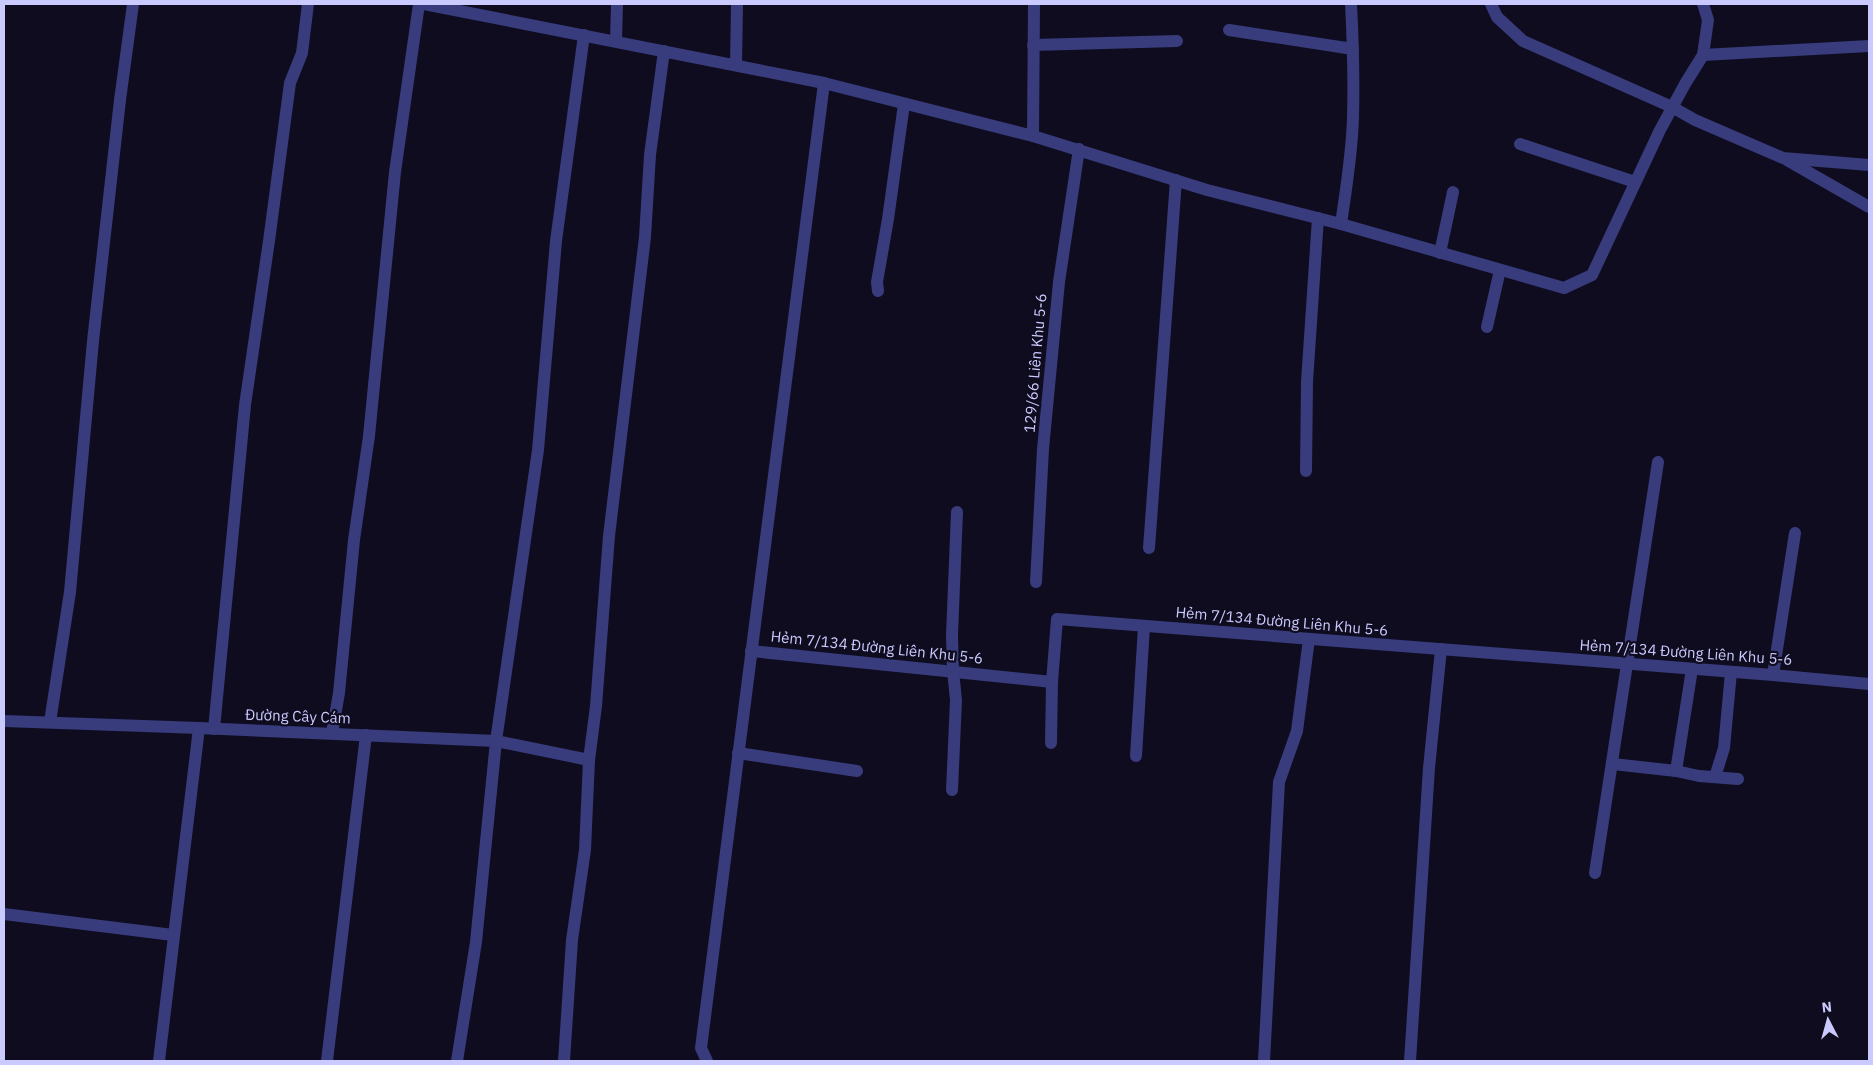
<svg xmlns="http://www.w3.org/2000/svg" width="1873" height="1065" font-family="'IBM Plex Sans',sans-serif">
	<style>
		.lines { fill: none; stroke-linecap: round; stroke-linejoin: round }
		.minor { stroke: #383b7c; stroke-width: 12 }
		.labels { text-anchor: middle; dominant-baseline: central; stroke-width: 4.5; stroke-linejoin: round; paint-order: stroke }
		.street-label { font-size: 15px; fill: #cbcafe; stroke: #0e0c1e }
	</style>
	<rect width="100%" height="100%" fill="#0e0c1e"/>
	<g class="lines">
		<g class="minor">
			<path d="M 424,4 L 824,83 L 1033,136 L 1207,190 L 1341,224 L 1564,288 L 1592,275 L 1660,130 L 1685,84 L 1703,55 L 1708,20 L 1703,4"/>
			<path d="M 1491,4 L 1497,17 L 1523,41 L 1672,107 L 1695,120 L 1783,158 L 1869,165"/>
			<path d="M 1229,30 L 1353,49"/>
			<path d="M 616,41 L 617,4"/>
			<path d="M 1033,45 L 1177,41"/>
			<path d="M 1703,55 L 1869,46"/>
			<path d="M 736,65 L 737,4"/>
			<path d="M 1033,136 L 1034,4"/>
			<path d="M 1520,144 L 1635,182"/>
			<path d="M 1787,160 L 1869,207"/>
			<path d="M 1341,224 C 1346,189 1352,154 1353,118 C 1354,80 1353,42 1351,4"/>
			<path d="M 1440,253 L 1453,192"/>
			<path d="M 878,291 L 877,282 L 888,219 L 904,104"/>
			<path d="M 1487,327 L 1500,270"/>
			<path d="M 1306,471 L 1307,382 L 1318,218"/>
			<path d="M 1149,548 L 1176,180"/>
			<path d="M 1036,582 L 1043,449 L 1059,282 L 1079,149"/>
			<path d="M 751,651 L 1052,682"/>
			<path d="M 1773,675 L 1795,533"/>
			<path d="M 4,721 L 199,728 L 496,741 L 589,760"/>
			<path d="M 50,722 L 70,592 L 93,341 L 120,100 L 133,4"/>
			<path d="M 214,729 L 245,405 L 269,241 L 290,83 L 302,53 L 308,4"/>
			<path d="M 332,733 L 339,693 L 354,540 L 369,436 L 395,172 L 419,4"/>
			<path d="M 1051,743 L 1052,682 L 1057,619 L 1773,675 L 1869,684"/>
			<path d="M 738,753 L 857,771"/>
			<path d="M 1136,756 L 1144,626"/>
			<path d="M 1613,764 L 1676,771 L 1699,776 L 1738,779"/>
			<path d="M 1676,771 L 1692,669"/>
			<path d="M 1715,777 L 1724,748 L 1731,672"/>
			<path d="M 952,790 L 956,700 L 953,671 L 952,635 L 957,512"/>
			<path d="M 1595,873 L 1658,462"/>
			<path d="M 4,914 L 173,935"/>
			<path d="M 159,1061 L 199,728"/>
			<path d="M 327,1061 L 366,735"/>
			<path d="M 457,1061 L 476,942 L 496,741 L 538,450 L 556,241 L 584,35"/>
			<path d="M 564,1061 L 572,940 L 585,850 L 589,760 L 596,706 L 609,536 L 645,237 L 650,155 L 664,51"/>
			<path d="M 707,1061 L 701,1048 L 824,83"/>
			<path d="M 1264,1061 L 1279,782 L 1297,731 L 1309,639"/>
			<path d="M 1410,1061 L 1429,768 L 1441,649"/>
		</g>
	</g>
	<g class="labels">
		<g class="street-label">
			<text transform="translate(1035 363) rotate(-85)">129/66 Liên Khu 5-6</text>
			<text transform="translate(1282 621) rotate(5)">Hẻm 7/134 Đường Liên Khu 5-6</text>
			<text transform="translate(877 647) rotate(6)">Hẻm 7/134 Đường Liên Khu 5-6</text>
			<text transform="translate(1686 652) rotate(4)">Hẻm 7/134 Đường Liên Khu 5-6</text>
			<text transform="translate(298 716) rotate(2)">Đường Cây Cám</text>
		</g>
	</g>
	<rect width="1873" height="1065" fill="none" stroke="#cbcafe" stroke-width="10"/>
	<g transform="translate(1828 1020) rotate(354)" stroke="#0e0c1e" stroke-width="4" paint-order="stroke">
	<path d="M0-4L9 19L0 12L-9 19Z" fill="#cbcafe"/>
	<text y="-8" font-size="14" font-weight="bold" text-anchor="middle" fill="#cbcafe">N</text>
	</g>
</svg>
